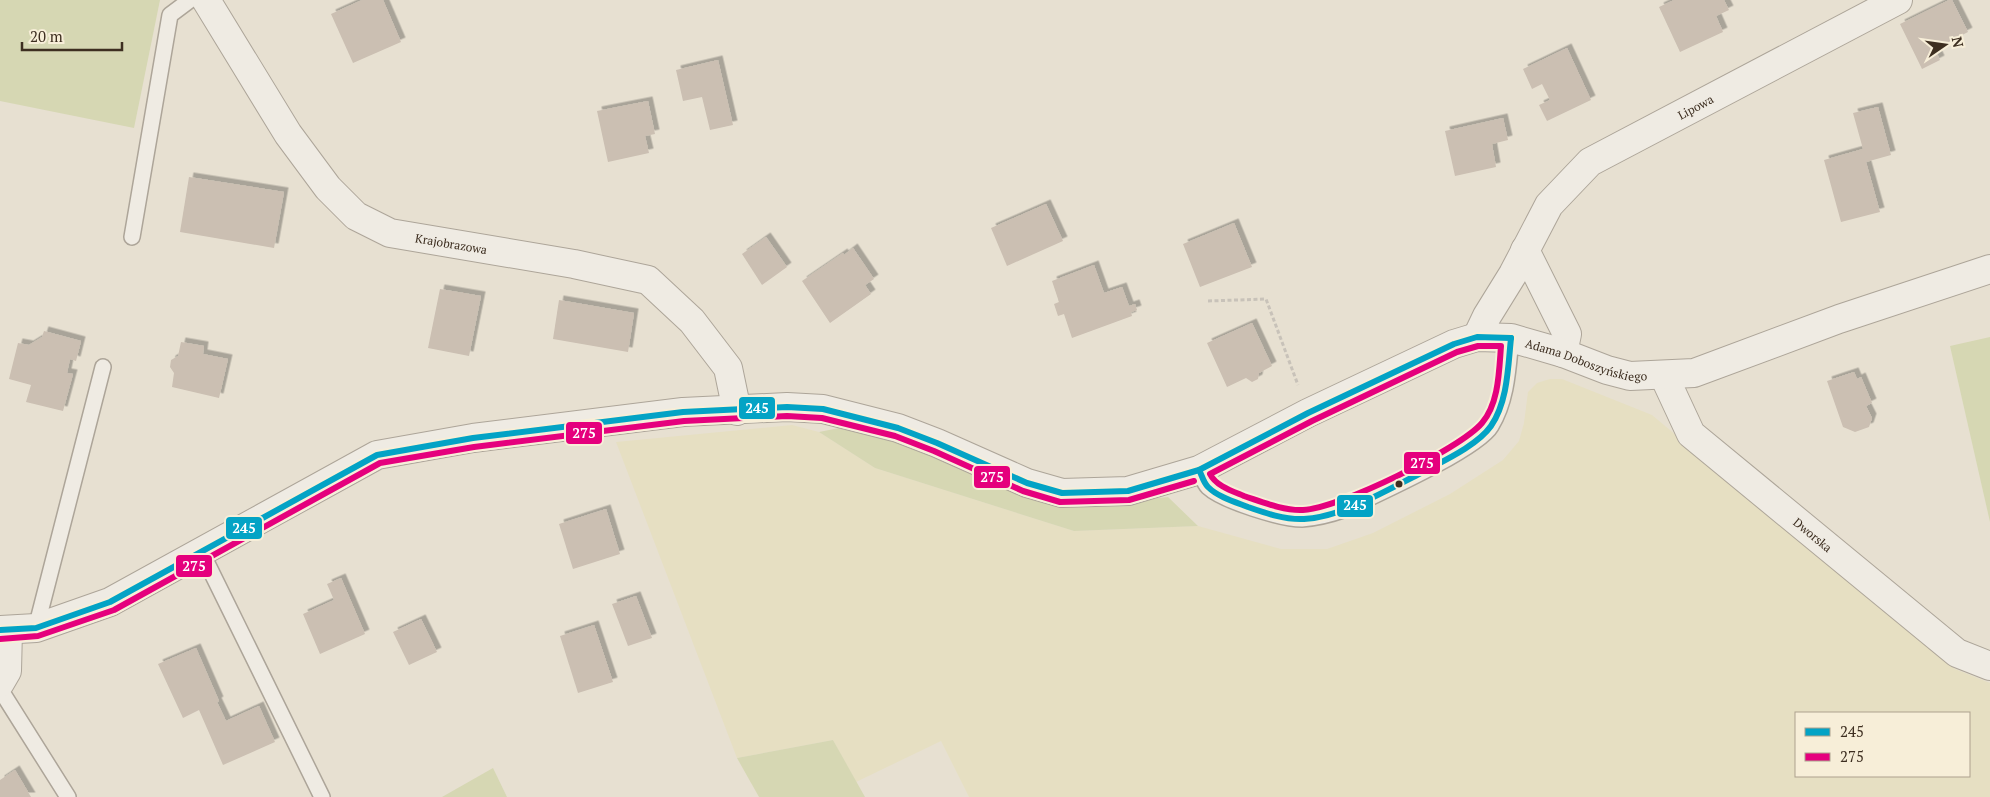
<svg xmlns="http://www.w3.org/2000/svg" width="1990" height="797" font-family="'PT Serif',serif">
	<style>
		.farmland { fill: #e6dfc2; fill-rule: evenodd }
		.green { fill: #d6d7b3 }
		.building { fill: #cbbfb2; filter: url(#shadow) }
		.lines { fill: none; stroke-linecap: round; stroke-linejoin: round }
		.service-casing { stroke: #ada599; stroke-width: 18 }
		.minor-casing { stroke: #ada599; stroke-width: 30 }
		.tertiary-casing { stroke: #ada599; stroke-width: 30 }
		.path { stroke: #c8c2b9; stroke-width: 3; stroke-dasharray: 4 2.5; stroke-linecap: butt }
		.service { stroke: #efebe3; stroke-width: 15 }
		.minor { stroke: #efebe3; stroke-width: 28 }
		.tertiary { stroke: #efebe3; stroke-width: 28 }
		.bus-1-casing { stroke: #f7eed8; stroke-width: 10 }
		.bus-2-casing { stroke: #f7eed8; stroke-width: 10 }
		.bus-1 { stroke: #03a3c5; stroke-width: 6 }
		.bus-2 { stroke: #e5007d; stroke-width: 6 }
		.bus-dot { fill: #3d2e20; stroke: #f7eed8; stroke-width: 2 }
		.labels { text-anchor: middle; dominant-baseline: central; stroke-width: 4; stroke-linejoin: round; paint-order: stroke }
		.street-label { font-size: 12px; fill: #3d2e20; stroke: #f7eed8 }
		.line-badge { stroke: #f7eed8; stroke-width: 2 }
		.badge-label { font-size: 14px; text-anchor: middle; font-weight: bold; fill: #fff }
	</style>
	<defs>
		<filter id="shadow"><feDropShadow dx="4.5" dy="-4.5" stdDeviation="0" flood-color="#0004"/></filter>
	</defs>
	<rect width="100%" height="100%" fill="#e7e0d1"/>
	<path class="farmland" d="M 1550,379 L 1562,379 L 1652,415 L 1955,669 L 1990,683 L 1990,797 L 969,797 L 941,741 L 856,782 L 833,740 L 737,758 L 616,442 L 792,425 L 819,432 L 875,468 L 1074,531 L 1198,526 L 1281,549 L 1327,549 L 1373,533 L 1450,494 L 1503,460 L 1519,441 L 1524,423 L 1528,392 L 1537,383 ZM 1796,713 L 1969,713 L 1969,776 L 1796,776 Z"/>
	<g class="green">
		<path d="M 0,0 L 160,0 L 134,128 L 0,101 Z"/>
		<path d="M 1990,337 L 1990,522 L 1950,346 Z"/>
		<path d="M 844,427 L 902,441 L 986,481 L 1071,507 L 1168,497 L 1198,526 L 1074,531 L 875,468 L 819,432 Z"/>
		<path d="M 833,740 L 865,797 L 759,797 L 737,758 Z"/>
		<path d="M 493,768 L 507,797 L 442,797 Z"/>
	</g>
	<g class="building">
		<path d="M 362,0 L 383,0 L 401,42 L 353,63 L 331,14 Z"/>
		<path d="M 1674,0 L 1724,0 L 1729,10 L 1716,16 L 1723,32 L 1680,52 L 1659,7 Z"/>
		<path d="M 1949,0 L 1952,0 L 1968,32 L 1935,49 L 1940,60 L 1922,69 L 1900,24 Z"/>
		<path d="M 1567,48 L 1591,100 L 1547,121 L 1539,105 L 1550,100 L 1542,84 L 1532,89 L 1523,69 Z"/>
		<path d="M 718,60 L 733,125 L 710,130 L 702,97 L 683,101 L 676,70 Z"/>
		<path d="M 648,101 L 655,134 L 645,136 L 649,153 L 608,162 L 597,111 Z"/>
		<path d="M 1878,107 L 1891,155 L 1866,162 L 1880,212 L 1841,222 L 1824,160 L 1863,149 L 1853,113 Z"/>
		<path d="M 1503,118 L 1508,140 L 1492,144 L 1496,167 L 1455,176 L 1445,131 Z"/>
		<path d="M 189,177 L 284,192 L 274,248 L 180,232 Z"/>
		<path d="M 1046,204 L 1063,241 L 1007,266 L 991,228 Z"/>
		<path d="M 1234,223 L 1252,267 L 1200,287 L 1183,244 Z"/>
		<path d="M 766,237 L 787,267 L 762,285 L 742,254 Z"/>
		<path d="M 853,248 L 874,279 L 865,285 L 871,294 L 830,323 L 802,281 L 843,253 L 844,255 Z"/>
		<path d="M 1094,265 L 1104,293 L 1122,287 L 1129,306 L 1135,304 L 1137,310 L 1131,312 L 1132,316 L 1072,338 L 1064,314 L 1058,316 L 1054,304 L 1059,302 L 1052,281 Z"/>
		<path d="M 440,289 L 481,296 L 469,356 L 428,348 Z"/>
		<path d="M 559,300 L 634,313 L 628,352 L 553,339 Z"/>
		<path d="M 1252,323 L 1272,366 L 1259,373 L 1258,379 L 1252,382 L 1246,378 L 1227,387 L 1207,343 Z"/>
		<path d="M 44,331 L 81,341 L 76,361 L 70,359 L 67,373 L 73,374 L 63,411 L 26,402 L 31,385 L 9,379 L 18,343 L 29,345 L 42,337 Z"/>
		<path d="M 181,342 L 204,346 L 203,354 L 228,359 L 219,398 L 172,387 L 174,373 L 170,367 L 171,360 L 178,356 Z"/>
		<path d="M 1854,372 L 1857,379 L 1861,377 L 1872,403 L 1866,406 L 1872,418 L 1869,427 L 1855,432 L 1843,427 L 1827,381 Z"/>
		<path d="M 606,509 L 620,554 L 573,569 L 559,524 Z"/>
		<path d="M 341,578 L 365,634 L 320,654 L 303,614 L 334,600 L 327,584 Z"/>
		<path d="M 636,596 L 652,638 L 628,646 L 612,604 Z"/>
		<path d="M 421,619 L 437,652 L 409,665 L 393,632 Z"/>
		<path d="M 594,625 L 613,682 L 578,693 L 560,636 Z"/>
		<path d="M 196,648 L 219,701 L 217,702 L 226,721 L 259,706 L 275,742 L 223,765 L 199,710 L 183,718 L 158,664 Z"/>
		<path d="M 15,770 L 31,797 L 0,797 L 0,780 Z"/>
	</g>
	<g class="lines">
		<defs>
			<g id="service">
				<path d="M 132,237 L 170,15 L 190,0"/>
				<path d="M 1199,470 C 1202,475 1204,483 1208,487 C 1223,501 1282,519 1302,519 C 1317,518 1332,514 1346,509 C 1375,495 1478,449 1491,426 C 1507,400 1508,368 1511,338"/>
				<path d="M 201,551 L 322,797"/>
				<path d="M 36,628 L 103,367"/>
				<path d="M 0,689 L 68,797"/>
			</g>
			<g id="minor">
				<path id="s1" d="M 206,0 L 288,134 L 328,188 L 356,216 L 390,233 L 574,264 L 648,280 L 692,321 L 728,368 L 737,411"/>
				<path d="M 1525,250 L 1567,334 L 1563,353"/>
				<path id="s2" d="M 1477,337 L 1487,316 L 1513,274 L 1549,205 L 1590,162 L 1898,0"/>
				<path id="s3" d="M 1664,376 L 1691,434 L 1957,653 L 1990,666"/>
				<path d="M 0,683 L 7,671 L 8,630"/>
			</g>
			<g id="tertiary">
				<path id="s4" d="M 0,630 L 36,628 L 110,602 L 377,455 L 473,438 L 683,412 L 787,407 L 823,409 L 898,428 L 937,443 L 1027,483 L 1062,493 L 1128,491 L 1199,470 L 1308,413 L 1454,344 L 1477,337 L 1511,338 L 1563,353 L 1607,370 L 1630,376 L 1694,373 L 1839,319 L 1990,269"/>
			</g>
		</defs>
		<use href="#service" class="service-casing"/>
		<use href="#minor" class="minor-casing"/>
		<use href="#tertiary" class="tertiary-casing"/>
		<path class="path" d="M 1208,301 L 1266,299 L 1298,385"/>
		<use href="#service" class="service"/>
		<use href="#minor" class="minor"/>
		<use href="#tertiary" class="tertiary"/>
		<defs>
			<g id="bus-1">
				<path d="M 1199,470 C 1202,475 1203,482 1208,487 C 1218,497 1235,502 1248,507 C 1265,513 1285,520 1304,519 C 1342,517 1385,491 1419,474 C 1441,462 1477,446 1491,426 C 1508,401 1508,366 1511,338"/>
				<path d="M 0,630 L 36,628 L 110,602 L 377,455 L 473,438 L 683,412 L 787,407 L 823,409 L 898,428 L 937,443 L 1027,483 L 1062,493 L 1128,491 L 1199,470 L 1308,413 L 1454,344 L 1477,337 L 1511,338"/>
			</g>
			<g id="bus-2">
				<path d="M 1478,346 L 1501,346 C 1499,371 1499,403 1482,423 C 1460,449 1338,509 1303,510 C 1284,511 1262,502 1244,496 C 1232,491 1216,486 1210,474 L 1312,421 L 1457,352 Z"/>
				<path d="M 0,639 L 38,636 L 114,610 L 380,463 L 474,447 L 684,421 L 787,416 L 822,418 L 895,436 L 934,451 L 1023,491 L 1060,502 L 1129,500 L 1194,481"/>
			</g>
		</defs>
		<use href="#bus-1" class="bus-1-casing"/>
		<use href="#bus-2" class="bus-2-casing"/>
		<use href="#bus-1" class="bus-1"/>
		<use href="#bus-2" class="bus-2"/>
	</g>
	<circle class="bus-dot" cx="1399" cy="484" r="4.5"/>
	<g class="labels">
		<g class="street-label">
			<text stroke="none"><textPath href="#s2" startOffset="329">Lipowa</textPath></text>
			<text stroke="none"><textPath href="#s1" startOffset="364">Krajobrazowa</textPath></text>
			<text stroke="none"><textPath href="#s4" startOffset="1684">Adama Doboszyńskiego</textPath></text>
			<text stroke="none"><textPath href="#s3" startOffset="222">Dworska</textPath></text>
		</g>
	</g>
	<g class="line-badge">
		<rect x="738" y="396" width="38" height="24" rx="5" fill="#03a3c5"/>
		<rect x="565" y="421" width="38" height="24" rx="5" fill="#e5007d"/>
		<rect x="1403" y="451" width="38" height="24" rx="5" fill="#e5007d"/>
		<rect x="973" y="465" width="38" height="24" rx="5" fill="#e5007d"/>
		<rect x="1336" y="494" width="38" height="24" rx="5" fill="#03a3c5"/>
		<rect x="225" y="516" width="38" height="24" rx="5" fill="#03a3c5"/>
		<rect x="175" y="554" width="38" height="24" rx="5" fill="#e5007d"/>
	</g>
	<g class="badge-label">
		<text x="757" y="413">245</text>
		<text x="584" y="438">275</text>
		<text x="1422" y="468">275</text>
		<text x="992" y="482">275</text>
		<text x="1355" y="510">245</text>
		<text x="244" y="533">245</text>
		<text x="194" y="571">275</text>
	</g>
	<rect x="1795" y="712" width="175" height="65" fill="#f7eed8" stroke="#ada18e"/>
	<rect x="1805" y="728" width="25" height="8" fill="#03a3c5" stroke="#ada18e"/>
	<text x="1840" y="737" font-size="15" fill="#3d2e20">245</text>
	<rect x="1805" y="753" width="25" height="8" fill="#e5007d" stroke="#ada18e"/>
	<text x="1840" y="762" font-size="15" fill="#3d2e20">275</text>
	<g transform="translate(1945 45) rotate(77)" stroke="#f7eed8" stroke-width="4" paint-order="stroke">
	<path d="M0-4L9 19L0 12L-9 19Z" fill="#3d2e20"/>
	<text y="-8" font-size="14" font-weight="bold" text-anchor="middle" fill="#3d2e20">N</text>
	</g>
	<path d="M22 42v8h100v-8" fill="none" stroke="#3d2e20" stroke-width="2.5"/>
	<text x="30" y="42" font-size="15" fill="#3d2e20" stroke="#f7eed8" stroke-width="4" paint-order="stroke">20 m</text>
</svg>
